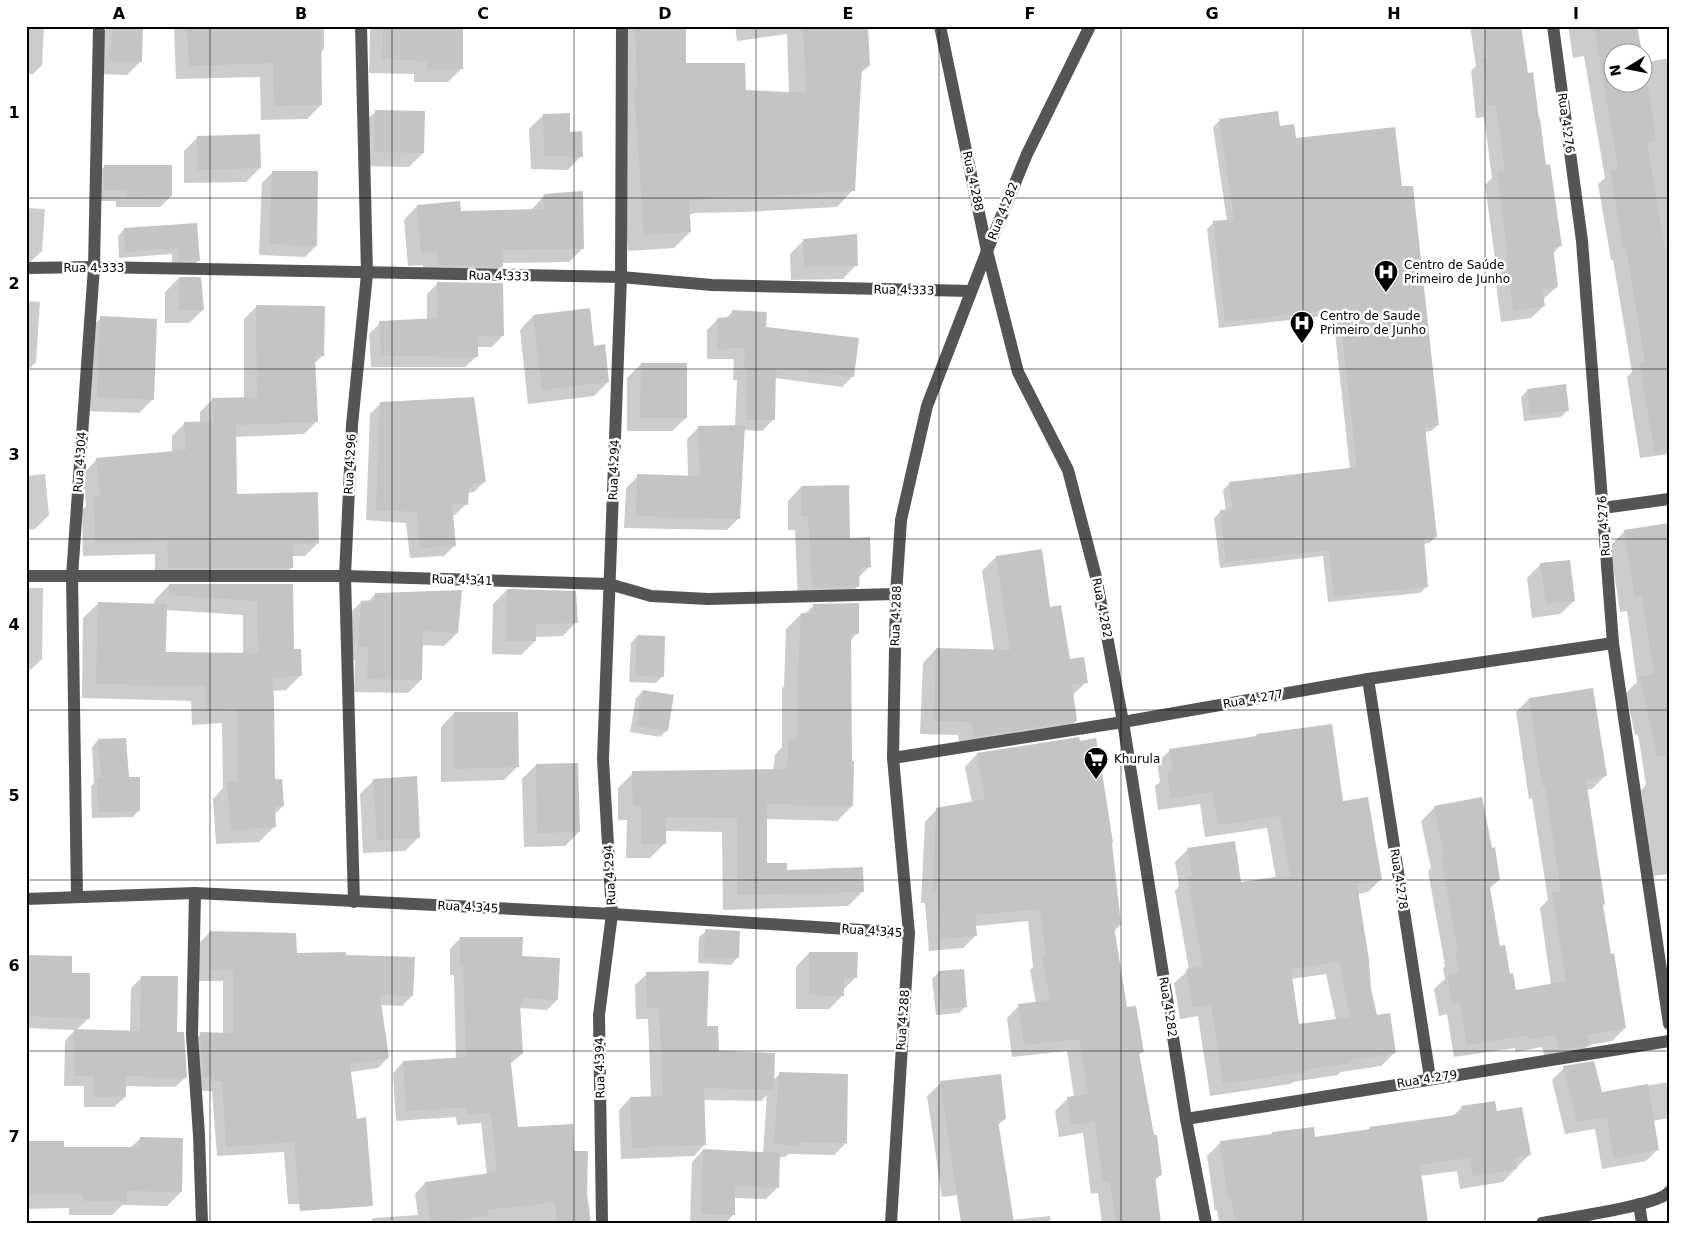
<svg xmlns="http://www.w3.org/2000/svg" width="1695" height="1249" font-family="'DejaVu Sans',sans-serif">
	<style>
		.shadow { fill: #0003; fill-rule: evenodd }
		.building { fill: #c4c4c4; fill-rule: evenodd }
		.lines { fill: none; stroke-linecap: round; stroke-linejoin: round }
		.minor { stroke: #555; stroke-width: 12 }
		.grid { fill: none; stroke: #000; stroke-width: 1; stroke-opacity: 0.55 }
		.labels { text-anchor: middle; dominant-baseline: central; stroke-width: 5; stroke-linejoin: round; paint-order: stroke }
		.street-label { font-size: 12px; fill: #000; stroke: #fff }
		.poi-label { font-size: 12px; fill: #000; stroke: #fff; text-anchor: start }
		.neatline { fill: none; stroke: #000; stroke-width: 2 }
		.grid-label { font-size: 16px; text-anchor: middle; font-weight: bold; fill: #000 }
	</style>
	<rect width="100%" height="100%" fill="#fff"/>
	<g class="shadow">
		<path d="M 26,26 L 44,26 L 42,65 L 33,74 L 26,74 Z"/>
		<path d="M 110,26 L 142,26 L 141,61 L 127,75 L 97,74 L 98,38 Z"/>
		<path d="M 174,26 L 324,26 L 324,49 L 320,54 L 321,105 L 307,119 L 261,120 L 260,77 L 176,79 Z"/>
		<path d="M 374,26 L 461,26 L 462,68 L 448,82 L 414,82 L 414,74 L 369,73 L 370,30 Z"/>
		<path d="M 619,26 L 684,26 L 685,65 L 745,91 L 789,93 L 787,34 L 737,41 L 735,26 L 867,26 L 869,66 L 861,73 L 853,190 L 837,207 L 746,212 L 695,213 L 689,215 L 690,232 L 674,248 L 628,251 L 618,105 Z"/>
		<path d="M 1470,26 L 1520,26 L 1527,74 L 1560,246 L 1553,253 L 1557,287 L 1543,299 L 1544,306 L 1531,318 L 1501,322 L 1494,268 L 1496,266 L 1485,185 L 1492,178 L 1484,117 L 1476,118 L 1471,71 L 1476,66 Z"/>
		<path d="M 1568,26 L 1636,26 L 1640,52 L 1612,52 L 1612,82 L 1642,82 L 1642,63 L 1669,58 L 1669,454 L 1640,458 L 1627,377 L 1632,372 L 1613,260 L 1611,260 L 1598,184 L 1605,178 L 1584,56 L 1573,58 Z"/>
		<path d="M 376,111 L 423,153 L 409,167 L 361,166 L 362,125 Z"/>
		<path d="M 543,115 L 569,133 L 581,156 L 568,170 L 531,169 L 529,129 Z"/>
		<path d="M 1220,120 L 1279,127 L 1295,140 L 1401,188 L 1438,425 L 1431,431 L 1424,432 L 1436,537 L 1429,543 L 1423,544 L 1427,586 L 1420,593 L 1328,602 L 1323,556 L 1220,568 L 1214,518 L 1220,512 L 1226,511 L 1223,490 L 1230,483 L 1350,469 L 1333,315 L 1219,328 L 1207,229 L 1214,222 L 1227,221 L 1213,127 Z"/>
		<path d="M 198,137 L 260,168 L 246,182 L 184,183 L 184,151 Z"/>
		<path d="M 105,166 L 171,196 L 160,207 L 116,207 L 116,201 L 93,201 L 93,177 Z"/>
		<path d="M 273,172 L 316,246 L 305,257 L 259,255 L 262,183 Z"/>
		<path d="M 545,195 L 583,248 L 569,262 L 501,263 L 501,266 L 488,280 L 424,279 L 423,265 L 408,266 L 404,220 L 417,206 L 460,212 L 531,210 Z"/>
		<path d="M 26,208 L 45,209 L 42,251 L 28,264 L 26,264 Z"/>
		<path d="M 196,224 L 199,260 L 192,267 L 172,267 L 172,254 L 119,258 L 118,236 L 124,229 Z"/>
		<path d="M 804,240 L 856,265 L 843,279 L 791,280 L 790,254 Z"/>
		<path d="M 179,278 L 203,310 L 189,323 L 165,323 L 165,292 Z"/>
		<path d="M 438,283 L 503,335 L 492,347 L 477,347 L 477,356 L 465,367 L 371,367 L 369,334 L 380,323 L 427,320 L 427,294 Z"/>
		<path d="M 26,301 L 40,302 L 36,362 L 26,372 Z"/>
		<path d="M 257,306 L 323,355 L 314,364 L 317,421 L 304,434 L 234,437 L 235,495 L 318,543 L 305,556 L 292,556 L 292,567 L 279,581 L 155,581 L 155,554 L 83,556 L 82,510 L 86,506 L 84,473 L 97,459 L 172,452 L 172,436 L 185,423 L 200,423 L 200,412 L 213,399 L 244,398 L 244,319 Z"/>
		<path d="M 732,312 L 853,376 L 842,387 L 775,378 L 773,420 L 762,431 L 743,430 L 739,518 L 727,530 L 624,528 L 626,488 L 638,476 L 688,477 L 687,439 L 699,427 L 735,427 L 737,380 L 733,380 L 734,359 L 707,359 L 707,330 L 718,319 L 725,319 Z"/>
		<path d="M 533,316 L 593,347 L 608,382 L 594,396 L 528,404 L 520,330 Z"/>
		<path d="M 101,318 L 152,400 L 139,413 L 84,411 L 87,331 Z"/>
		<path d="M 641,364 L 686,418 L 672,431 L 627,431 L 627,378 Z"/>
		<path d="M 1528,390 L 1568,410 L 1561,417 L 1524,421 L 1521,397 Z"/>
		<path d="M 381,403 L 485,481 L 474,492 L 467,493 L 466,504 L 455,515 L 452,515 L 455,545 L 444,556 L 410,558 L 406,523 L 366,520 L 370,414 Z"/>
		<path d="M 45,474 L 49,515 L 35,529 L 26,530 L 26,476 Z"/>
		<path d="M 801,487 L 870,566 L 858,578 L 858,586 L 844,600 L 798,601 L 795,530 L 788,530 L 788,501 Z"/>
		<path d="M 1669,524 L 1669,874 L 1653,876 L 1641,790 L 1646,785 L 1638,734 L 1635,735 L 1626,693 L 1637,682 L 1627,611 L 1620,612 L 1610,546 L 1625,531 Z"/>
		<path d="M 996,557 L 1049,609 L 1069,661 L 1086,682 L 1072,696 L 1076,721 L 1062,734 L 961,750 L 958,735 L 920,734 L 923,663 L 936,649 L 994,651 L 982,571 Z"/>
		<path d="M 1541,564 L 1574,601 L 1560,614 L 1532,618 L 1527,578 Z"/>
		<path d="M 169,585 L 292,585 L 293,650 L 301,675 L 286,690 L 272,691 L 273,781 L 283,806 L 274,815 L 275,826 L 259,842 L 216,844 L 213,799 L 223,788 L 222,723 L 192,725 L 191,701 L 82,698 L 83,618 L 99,603 L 154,605 L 154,601 ZM 166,610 L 243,615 L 243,654 L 165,654 Z"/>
		<path d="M 26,588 L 43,588 L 42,659 L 28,672 L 26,672 Z"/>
		<path d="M 507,590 L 576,622 L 563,636 L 535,637 L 535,641 L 521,655 L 492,654 L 493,604 Z"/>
		<path d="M 375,594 L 457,633 L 444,646 L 422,645 L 421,680 L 408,693 L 354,692 L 355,660 L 345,660 L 348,615 L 361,602 L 368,602 Z"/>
		<path d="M 813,606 L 857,633 L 850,641 L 852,806 L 837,821 L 766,819 L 765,865 L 863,891 L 848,906 L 723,910 L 722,832 L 665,831 L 665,843 L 650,858 L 626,858 L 627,820 L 618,820 L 618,788 L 633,773 L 773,771 L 775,755 L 782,747 L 782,688 L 784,686 L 786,629 L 801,614 L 805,614 Z"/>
		<path d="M 637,636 L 663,676 L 656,683 L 629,682 L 631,643 Z"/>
		<path d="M 643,691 L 667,730 L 660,737 L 630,732 L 636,698 Z"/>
		<path d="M 1529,699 L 1605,776 L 1592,789 L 1586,790 L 1609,955 L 1625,1028 L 1612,1041 L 1589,1045 L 1575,1058 L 1546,1063 L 1542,1047 L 1516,1052 L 1515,1048 L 1454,1057 L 1447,1014 L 1439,1016 L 1434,989 L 1445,979 L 1443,968 L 1445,966 L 1428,871 L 1431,868 L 1421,821 L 1435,807 L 1499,880 L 1489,889 L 1499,947 L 1515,992 L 1551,985 L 1540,908 L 1548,900 L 1532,798 L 1529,799 L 1516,712 Z"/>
		<path d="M 454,713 L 518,766 L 504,780 L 441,782 L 441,727 Z"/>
		<path d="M 1257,735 L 1342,802 L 1381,879 L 1368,892 L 1357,894 L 1370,989 L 1376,1016 L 1394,1053 L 1381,1066 L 1341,1072 L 1337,1075 L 1293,1082 L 1291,1084 L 1210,1096 L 1198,1016 L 1180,1019 L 1174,983 L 1189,970 L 1175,891 L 1179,886 L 1175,862 L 1188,849 L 1240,883 L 1276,878 L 1267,828 L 1205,837 L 1200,804 L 1158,810 L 1155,786 L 1160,782 L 1157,763 L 1170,750 L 1254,738 ZM 1326,974 L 1336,1020 L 1298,1025 L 1291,979 Z"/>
		<path d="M 98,740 L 139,810 L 133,817 L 92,818 L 91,786 L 94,783 L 92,747 Z"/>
		<path d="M 977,754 L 1110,844 L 1120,925 L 1114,931 L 1126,1009 L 1142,1051 L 1139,1055 L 1161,1175 L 1154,1181 L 1160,1223 L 1102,1223 L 1098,1193 L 1091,1194 L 1083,1133 L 1059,1137 L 1055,1111 L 1068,1098 L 1074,1097 L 1067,1051 L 1012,1057 L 1007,1018 L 1019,1006 L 1036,1003 L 1030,970 L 1033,967 L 1028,921 L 975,926 L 976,935 L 963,948 L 929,951 L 925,903 L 921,903 L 925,822 L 937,809 L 972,803 L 965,767 Z"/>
		<path d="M 536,765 L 579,832 L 565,846 L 524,847 L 522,779 Z"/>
		<path d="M 374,780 L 419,837 L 405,851 L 363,853 L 360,794 Z"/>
		<path d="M 706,931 L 737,958 L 731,965 L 698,963 L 699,937 Z"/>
		<path d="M 209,933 L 295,954 L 345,956 L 412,996 L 402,1006 L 380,1005 L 388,1058 L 378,1068 L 350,1072 L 361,1206 L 288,1204 L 284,1152 L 217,1156 L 212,1091 L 201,1091 L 190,1044 L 201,1034 L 223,1034 L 223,981 L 199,981 L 199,943 Z"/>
		<path d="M 460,938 L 521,957 L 557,1000 L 547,1010 L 519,1008 L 522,1054 L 510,1064 L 516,1128 L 573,1153 L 586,1193 L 589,1223 L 368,1223 L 374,1218 L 418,1215 L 415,1194 L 425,1183 L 487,1175 L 481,1123 L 457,1125 L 456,1117 L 396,1121 L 393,1073 L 403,1062 L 456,1059 L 454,975 L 450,975 L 450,949 Z"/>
		<path d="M 809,953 L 856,977 L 843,990 L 843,995 L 829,1009 L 796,1009 L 796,967 Z"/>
		<path d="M 26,956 L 70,974 L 89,1018 L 76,1030 L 130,1032 L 131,988 L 142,977 L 176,1033 L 186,1077 L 175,1087 L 125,1086 L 125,1097 L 114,1107 L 84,1107 L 84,1086 L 64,1086 L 65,1041 L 75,1030 L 26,1028 Z"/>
		<path d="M 939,972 L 966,1006 L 959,1013 L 936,1015 L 932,979 Z"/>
		<path d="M 647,974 L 706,1027 L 718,1052 L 773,1080 L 780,1074 L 846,1143 L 834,1155 L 789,1154 L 785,1157 L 778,1157 L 778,1187 L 766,1199 L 734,1198 L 733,1215 L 726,1223 L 690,1223 L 692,1162 L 703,1150 L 763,1153 L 767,1095 L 761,1101 L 704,1100 L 705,1144 L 694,1156 L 621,1159 L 619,1110 L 630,1098 L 651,1097 L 648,1019 L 636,1019 L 635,985 Z"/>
		<path d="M 1564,1068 L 1601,1093 L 1669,1082 L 1669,1118 L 1653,1121 L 1658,1149 L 1646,1161 L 1602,1169 L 1595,1129 L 1565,1134 L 1552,1080 Z"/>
		<path d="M 941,1083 L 1005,1119 L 998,1125 L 1012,1220 L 1050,1216 L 1051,1223 L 963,1223 L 959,1195 L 942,1197 L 927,1096 Z"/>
		<path d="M 1462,1107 L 1529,1155 L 1503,1182 L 1460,1189 L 1457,1171 L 1420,1176 L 1427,1223 L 1219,1223 L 1217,1210 L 1215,1211 L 1207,1156 L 1221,1142 L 1269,1136 L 1272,1133 L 1314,1138 L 1367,1131 L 1370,1128 L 1453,1116 Z"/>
		<path d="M 141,1138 L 181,1192 L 167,1206 L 122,1205 L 112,1215 L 69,1215 L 69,1208 L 26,1209 L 26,1142 L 63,1149 L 130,1148 Z"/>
	</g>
	<g class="building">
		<path d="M 112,26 L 143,26 L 142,62 L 110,61 Z"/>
		<path d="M 187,26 L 321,26 L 322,105 L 274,106 L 273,63 L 189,66 Z"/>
		<path d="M 383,26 L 463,26 L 463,69 L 427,69 L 427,61 L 382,59 Z"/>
		<path d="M 635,26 L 686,26 L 686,63 L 745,63 L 746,90 L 806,93 L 803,26 L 868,26 L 870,66 L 862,66 L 855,191 L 763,196 L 710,197 L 710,199 L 689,201 L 691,232 L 644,235 L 634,87 L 637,87 Z"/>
		<path d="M 1484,26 L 1521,26 L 1528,73 L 1533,72 L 1539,119 L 1540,119 L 1546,165 L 1550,164 L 1562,246 L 1553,247 L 1558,287 L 1542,289 L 1545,306 L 1513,310 L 1506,254 L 1508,254 L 1497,172 L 1505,171 L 1496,105 L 1488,106 L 1483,58 L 1488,57 Z"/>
		<path d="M 1594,26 L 1637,26 L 1642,52 L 1612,52 L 1612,82 L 1642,82 L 1642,58 L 1650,98 L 1656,140 L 1647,142 L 1669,272 L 1669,453 L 1655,454 L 1639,363 L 1645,362 L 1626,248 L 1623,248 L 1610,170 L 1618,169 Z"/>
		<path d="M 375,110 L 425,111 L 424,153 L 374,152 Z"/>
		<path d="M 1278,111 L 1280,126 L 1294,124 L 1296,138 L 1395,127 L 1402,186 L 1413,186 L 1439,425 L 1425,427 L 1437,537 L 1424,539 L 1428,587 L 1334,596 L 1329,550 L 1226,562 L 1220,510 L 1232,509 L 1229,482 L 1357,467 L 1339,309 L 1225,322 L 1213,221 L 1234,219 L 1219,119 Z"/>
		<path d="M 570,113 L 570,132 L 582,131 L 583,157 L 544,156 L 543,114 Z"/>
		<path d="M 260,134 L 261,168 L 197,170 L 197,136 Z"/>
		<path d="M 104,165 L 172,165 L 172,196 L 127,197 L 127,190 L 104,190 Z"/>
		<path d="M 272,171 L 318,171 L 317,246 L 269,244 Z"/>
		<path d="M 583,191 L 584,249 L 502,250 L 503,267 L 437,265 L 437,252 L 421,253 L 417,205 L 460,201 L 461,211 L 544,209 L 543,196 L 545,194 Z"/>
		<path d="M 197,223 L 200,261 L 179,260 L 178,248 L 125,252 L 124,228 Z"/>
		<path d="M 857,234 L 858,266 L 804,267 L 803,239 Z"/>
		<path d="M 179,277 L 201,277 L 204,310 L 179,310 Z"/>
		<path d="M 437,282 L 503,283 L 504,336 L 478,336 L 478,357 L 381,356 L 379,321 L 438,318 Z"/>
		<path d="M 256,305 L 325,306 L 324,356 L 315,356 L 318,422 L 236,425 L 237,494 L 318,492 L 319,543 L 293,544 L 293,568 L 168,568 L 167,541 L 95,543 L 94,496 L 100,496 L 96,458 L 186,450 L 184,422 L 213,421 L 212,398 L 257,397 Z"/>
		<path d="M 590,308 L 594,346 L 605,344 L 609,382 L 542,390 L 533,315 Z"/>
		<path d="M 732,310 L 767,312 L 766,327 L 859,338 L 854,377 L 776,367 L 775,420 L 746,420 L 747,369 L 744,369 L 745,348 L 717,349 L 717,318 L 732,317 Z"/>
		<path d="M 100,316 L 157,319 L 154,400 L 97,397 Z"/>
		<path d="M 641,363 L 687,363 L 687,418 L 640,418 Z"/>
		<path d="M 1566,384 L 1569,411 L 1530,415 L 1527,389 Z"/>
		<path d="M 474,397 L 486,482 L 472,484 L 472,487 L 469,487 L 468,505 L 452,503 L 456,546 L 420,548 L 417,512 L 376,510 L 380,402 Z"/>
		<path d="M 745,425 L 740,519 L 636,516 L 637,474 L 700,476 L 698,426 Z"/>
		<path d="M 849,485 L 850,538 L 870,537 L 871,567 L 860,568 L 859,587 L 812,588 L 808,516 L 801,516 L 801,486 Z"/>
		<path d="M 1669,523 L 1669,556 L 1665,556 L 1669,591 L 1669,755 L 1657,756 L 1640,677 L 1654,674 L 1642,596 L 1635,597 L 1624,530 Z"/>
		<path d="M 1042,549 L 1050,607 L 1061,605 L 1070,659 L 1084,657 L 1088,683 L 1072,684 L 1077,721 L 974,737 L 971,722 L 934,721 L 936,648 L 1010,650 L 996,556 Z"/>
		<path d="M 1570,560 L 1575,601 L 1546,604 L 1540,563 Z"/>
		<path d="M 169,584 L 293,584 L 294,649 L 301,649 L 302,676 L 272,677 L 274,698 L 275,779 L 282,779 L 284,806 L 275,807 L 276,827 L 231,830 L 227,782 L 238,782 L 237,708 L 207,711 L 205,686 L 96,684 L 98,602 L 167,604 L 166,652 L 258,653 L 257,601 L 169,595 Z"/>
		<path d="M 507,589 L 576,591 L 578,623 L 536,624 L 536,641 L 506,641 Z"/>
		<path d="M 462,590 L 458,633 L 423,631 L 422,680 L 367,679 L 368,647 L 358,647 L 361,601 L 375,600 L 375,593 Z"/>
		<path d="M 859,603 L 859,634 L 851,634 L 852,761 L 854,761 L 853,806 L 767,804 L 767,863 L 787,863 L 787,870 L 863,867 L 864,892 L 737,895 L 737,818 L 666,817 L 666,844 L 641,844 L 641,806 L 633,806 L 632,771 L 787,769 L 789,739 L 797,739 L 797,672 L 798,672 L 801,613 L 813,613 L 813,604 Z"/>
		<path d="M 637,635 L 665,636 L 664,677 L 635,676 Z"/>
		<path d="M 1593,688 L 1607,776 L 1586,780 L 1605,904 L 1603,905 L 1611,954 L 1614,953 L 1626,1028 L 1587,1035 L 1590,1046 L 1559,1050 L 1555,1035 L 1529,1039 L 1528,1035 L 1467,1045 L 1460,1002 L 1452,1003 L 1447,975 L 1459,973 L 1455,954 L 1458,953 L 1441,856 L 1444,856 L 1434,806 L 1482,797 L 1492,848 L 1495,847 L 1500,880 L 1489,882 L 1500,946 L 1505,945 L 1510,974 L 1513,973 L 1516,990 L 1566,981 L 1552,893 L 1561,892 L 1545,786 L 1542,786 L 1529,698 Z"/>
		<path d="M 643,690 L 674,695 L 668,731 L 636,726 Z"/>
		<path d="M 454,712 L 518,712 L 519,767 L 454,769 Z"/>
		<path d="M 1332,724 L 1343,801 L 1368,797 L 1382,880 L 1357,884 L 1369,960 L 1371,989 L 1377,1015 L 1390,1013 L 1396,1053 L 1351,1060 L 1351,1063 L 1305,1070 L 1305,1072 L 1223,1084 L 1211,1004 L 1193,1007 L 1186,969 L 1203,966 L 1187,877 L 1192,876 L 1187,848 L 1235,841 L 1241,882 L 1290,875 L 1280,816 L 1218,825 L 1212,792 L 1171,798 L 1167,772 L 1173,772 L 1169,749 L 1257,736 L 1256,734 ZM 1339,961 L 1350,1017 L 1299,1024 L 1291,969 Z"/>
		<path d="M 1079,737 L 1080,741 L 1096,738 L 1101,765 L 1113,843 L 1112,843 L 1121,925 L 1114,926 L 1127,1007 L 1136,1006 L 1144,1052 L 1139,1053 L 1154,1135 L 1157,1135 L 1162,1175 L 1155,1176 L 1161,1223 L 1116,1223 L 1110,1182 L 1103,1182 L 1095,1122 L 1071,1125 L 1067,1097 L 1088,1094 L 1079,1039 L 1024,1045 L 1018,1004 L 1050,1000 L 1042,956 L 1046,956 L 1040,909 L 975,915 L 977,936 L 941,939 L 937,891 L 933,891 L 936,808 L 985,799 L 977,753 Z"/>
		<path d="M 126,738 L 129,777 L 140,777 L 140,811 L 98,812 L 97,778 L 101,778 L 98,739 Z"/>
		<path d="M 578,763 L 580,832 L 537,833 L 536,764 Z"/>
		<path d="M 417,776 L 420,838 L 377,840 L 373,779 Z"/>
		<path d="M 705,929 L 740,931 L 739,958 L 704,957 Z"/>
		<path d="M 209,931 L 296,933 L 297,953 L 346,952 L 346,955 L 415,957 L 413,996 L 380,995 L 389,1058 L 350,1064 L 357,1119 L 366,1117 L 373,1206 L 300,1211 L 294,1142 L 226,1147 L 222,1081 L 211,1081 L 211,1078 L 203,1078 L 200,1032 L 233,1033 L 233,971 L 209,971 Z"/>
		<path d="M 460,937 L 523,937 L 522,956 L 560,958 L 558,1000 L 523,998 L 523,1004 L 520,1004 L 523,1054 L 510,1055 L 518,1127 L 573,1124 L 574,1151 L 588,1151 L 587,1193 L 591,1223 L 557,1223 L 555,1202 L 487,1210 L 488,1216 L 430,1223 L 425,1182 L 497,1172 L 491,1113 L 467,1115 L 466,1107 L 406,1111 L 403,1061 L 466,1057 L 463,965 L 460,966 Z"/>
		<path d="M 809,952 L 858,952 L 857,978 L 844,977 L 844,996 L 809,995 Z"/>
		<path d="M 26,955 L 72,956 L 72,973 L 90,973 L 90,1019 L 26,1016 Z"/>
		<path d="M 964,969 L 967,1007 L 942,1009 L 938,971 Z"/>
		<path d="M 709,971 L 707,1026 L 718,1026 L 719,1051 L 775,1053 L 774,1090 L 704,1088 L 706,1145 L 632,1148 L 630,1097 L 663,1096 L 659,1008 L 647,1008 L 646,972 Z"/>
		<path d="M 141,976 L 178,976 L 177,1032 L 184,1032 L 187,1078 L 126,1076 L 126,1097 L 93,1097 L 93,1076 L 74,1076 L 74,1029 L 140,1031 Z"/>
		<path d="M 1594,1061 L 1602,1092 L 1648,1084 L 1659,1150 L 1614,1158 L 1607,1117 L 1577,1122 L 1563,1066 Z"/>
		<path d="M 779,1072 L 848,1074 L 847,1143 L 799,1142 L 799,1146 L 774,1144 Z"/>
		<path d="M 1001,1074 L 1006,1119 L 998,1120 L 1014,1223 L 961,1223 L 940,1081 Z"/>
		<path d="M 1495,1101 L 1497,1111 L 1522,1107 L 1531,1155 L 1515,1158 L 1517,1169 L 1473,1176 L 1470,1158 L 1420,1165 L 1428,1223 L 1235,1223 L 1231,1198 L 1228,1198 L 1220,1141 L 1272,1134 L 1272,1132 L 1314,1127 L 1315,1137 L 1370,1129 L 1369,1127 L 1462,1114 L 1461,1106 Z"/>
		<path d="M 140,1137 L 183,1138 L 182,1192 L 127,1191 L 127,1201 L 83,1201 L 83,1195 L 26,1195 L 26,1141 L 64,1141 L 64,1147 L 140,1147 Z"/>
		<path d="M 703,1149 L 780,1153 L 779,1188 L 735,1186 L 735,1215 L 701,1214 Z"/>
	</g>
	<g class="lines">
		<g class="minor">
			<path d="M 940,26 L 987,251 L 1018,372 L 1068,470 L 1096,577 L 1123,722 L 1186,1119 L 1206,1223"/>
			<path d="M 1553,26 L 1582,241 L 1613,643 L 1669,1024"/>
			<path d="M 26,268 L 94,267 L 621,277 L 712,285 L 971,291"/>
			<path d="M 1603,508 L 1669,499"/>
			<path d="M 26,576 L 345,576 L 609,584 L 651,596 L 708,599 L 896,594"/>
			<path d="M 1368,679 L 1430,1078"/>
			<path d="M 893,758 L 1123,722 L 1368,679 L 1613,643"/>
			<path d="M 195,893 L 192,1035 L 199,1135 L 202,1223"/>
			<path d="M 77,897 L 72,576 L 94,267 L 99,26"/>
			<path d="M 26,899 L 195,893 L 612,914 L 909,933"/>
			<path d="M 354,902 L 345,576 L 352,425 L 367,274 L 361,26"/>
			<path d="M 1186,1119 L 1669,1041"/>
			<path d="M 1639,1204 L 1642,1223"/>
			<path d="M 602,1223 L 599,1015 L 612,914 L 603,759 L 621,277 L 622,26"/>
			<path d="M 891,1223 L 909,933 L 893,758 L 896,594 L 901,520 L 927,406 L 987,251 L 1027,154 L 1090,26"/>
			<path d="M 1542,1223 C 1563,1219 1660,1205 1669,1192"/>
		</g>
	</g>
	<path class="grid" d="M 210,26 L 210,1223M 392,26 L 392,1223M 574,26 L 574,1223M 756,26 L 756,1223M 939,26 L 939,1223M 1121,26 L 1121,1223M 1303,26 L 1303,1223M 1485,26 L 1485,1223M 26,198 L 1669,198M 26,369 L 1669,369M 26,539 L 1669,539M 26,710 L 1669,710M 26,880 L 1669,880M 26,1051 L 1669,1051"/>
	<defs>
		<symbol id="hospital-pin" viewBox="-11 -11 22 30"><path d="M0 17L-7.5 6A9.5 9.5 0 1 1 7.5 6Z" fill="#000" stroke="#fff"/><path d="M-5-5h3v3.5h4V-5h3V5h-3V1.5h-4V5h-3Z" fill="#fff"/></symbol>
		<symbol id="supermarket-pin" viewBox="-11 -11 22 30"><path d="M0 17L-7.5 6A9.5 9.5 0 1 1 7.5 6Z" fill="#000" stroke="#fff"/><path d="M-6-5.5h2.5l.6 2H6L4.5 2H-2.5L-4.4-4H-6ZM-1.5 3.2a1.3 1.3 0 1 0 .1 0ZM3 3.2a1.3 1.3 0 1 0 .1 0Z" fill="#fff"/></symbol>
	</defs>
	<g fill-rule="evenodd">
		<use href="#hospital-pin" x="1372" y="258" width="28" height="38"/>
		<use href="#hospital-pin" x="1288" y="309" width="28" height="38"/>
		<use href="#supermarket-pin" x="1082" y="745" width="28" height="38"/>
	</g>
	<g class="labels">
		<g class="street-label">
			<text transform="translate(1566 123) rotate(82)">Rua 4.276</text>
			<text transform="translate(973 181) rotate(78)">Rua 4.288</text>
			<text transform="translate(1003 211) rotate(-68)">Rua 4.282</text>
			<text x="94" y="268">Rua 4.333</text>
			<text transform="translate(499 276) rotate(1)">Rua 4.333</text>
			<text transform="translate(904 290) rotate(1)">Rua 4.333</text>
			<text transform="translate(80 462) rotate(-86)">Rua 4.304</text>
			<text transform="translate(350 464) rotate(-87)">Rua 4.296</text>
			<text transform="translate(614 470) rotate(-88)">Rua 4.294</text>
			<text transform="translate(1604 526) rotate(-94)">Rua 4.276</text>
			<text transform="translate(462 580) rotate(2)">Rua 4.341</text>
			<text transform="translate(1102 608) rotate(79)">Rua 4.282</text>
			<text transform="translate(896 616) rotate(-88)">Rua 4.288</text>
			<text transform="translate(1253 699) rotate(-10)">Rua 4.277</text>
			<text transform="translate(610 875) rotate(-93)">Rua 4.294</text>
			<text transform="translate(1399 879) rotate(81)">Rua 4.278</text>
			<text transform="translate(468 907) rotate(3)">Rua 4.345</text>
			<text transform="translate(872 931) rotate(4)">Rua 4.345</text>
			<text transform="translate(1168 1007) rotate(81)">Rua 4.282</text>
			<text transform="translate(903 1020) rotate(-86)">Rua 4.288</text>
			<text transform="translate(600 1068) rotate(-91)">Rua 4.394</text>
			<text transform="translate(1427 1079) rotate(-9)">Rua 4.279</text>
		</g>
		<g class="poi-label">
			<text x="1404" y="265">Centro de Saúde<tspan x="1404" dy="14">Primeiro de Junho</tspan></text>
			<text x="1320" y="316">Centro de Saude<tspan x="1320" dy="14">Primeiro de Junho</tspan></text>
			<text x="1114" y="759">Khurula</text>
		</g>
	</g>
	<rect width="1695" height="1249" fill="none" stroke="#ffffff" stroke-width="55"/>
	<g transform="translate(1628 68) rotate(260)"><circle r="24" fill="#ffffff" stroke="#999999"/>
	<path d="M0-4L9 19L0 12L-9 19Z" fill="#000000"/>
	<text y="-8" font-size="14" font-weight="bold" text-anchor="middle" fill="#000000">N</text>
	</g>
	<rect x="28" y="28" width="1640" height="1194" class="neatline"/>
	<g class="grid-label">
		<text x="119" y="19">A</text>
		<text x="301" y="19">B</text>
		<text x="483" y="19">C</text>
		<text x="665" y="19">D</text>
		<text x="848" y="19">E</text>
		<text x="1030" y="19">F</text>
		<text x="1212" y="19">G</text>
		<text x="1394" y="19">H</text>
		<text x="1576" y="19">I</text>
		<text x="14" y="118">1</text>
		<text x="14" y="289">2</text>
		<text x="14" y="460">3</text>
		<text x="14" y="630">4</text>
		<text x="14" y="801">5</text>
		<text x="14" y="971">6</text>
		<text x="14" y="1142">7</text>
	</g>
</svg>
